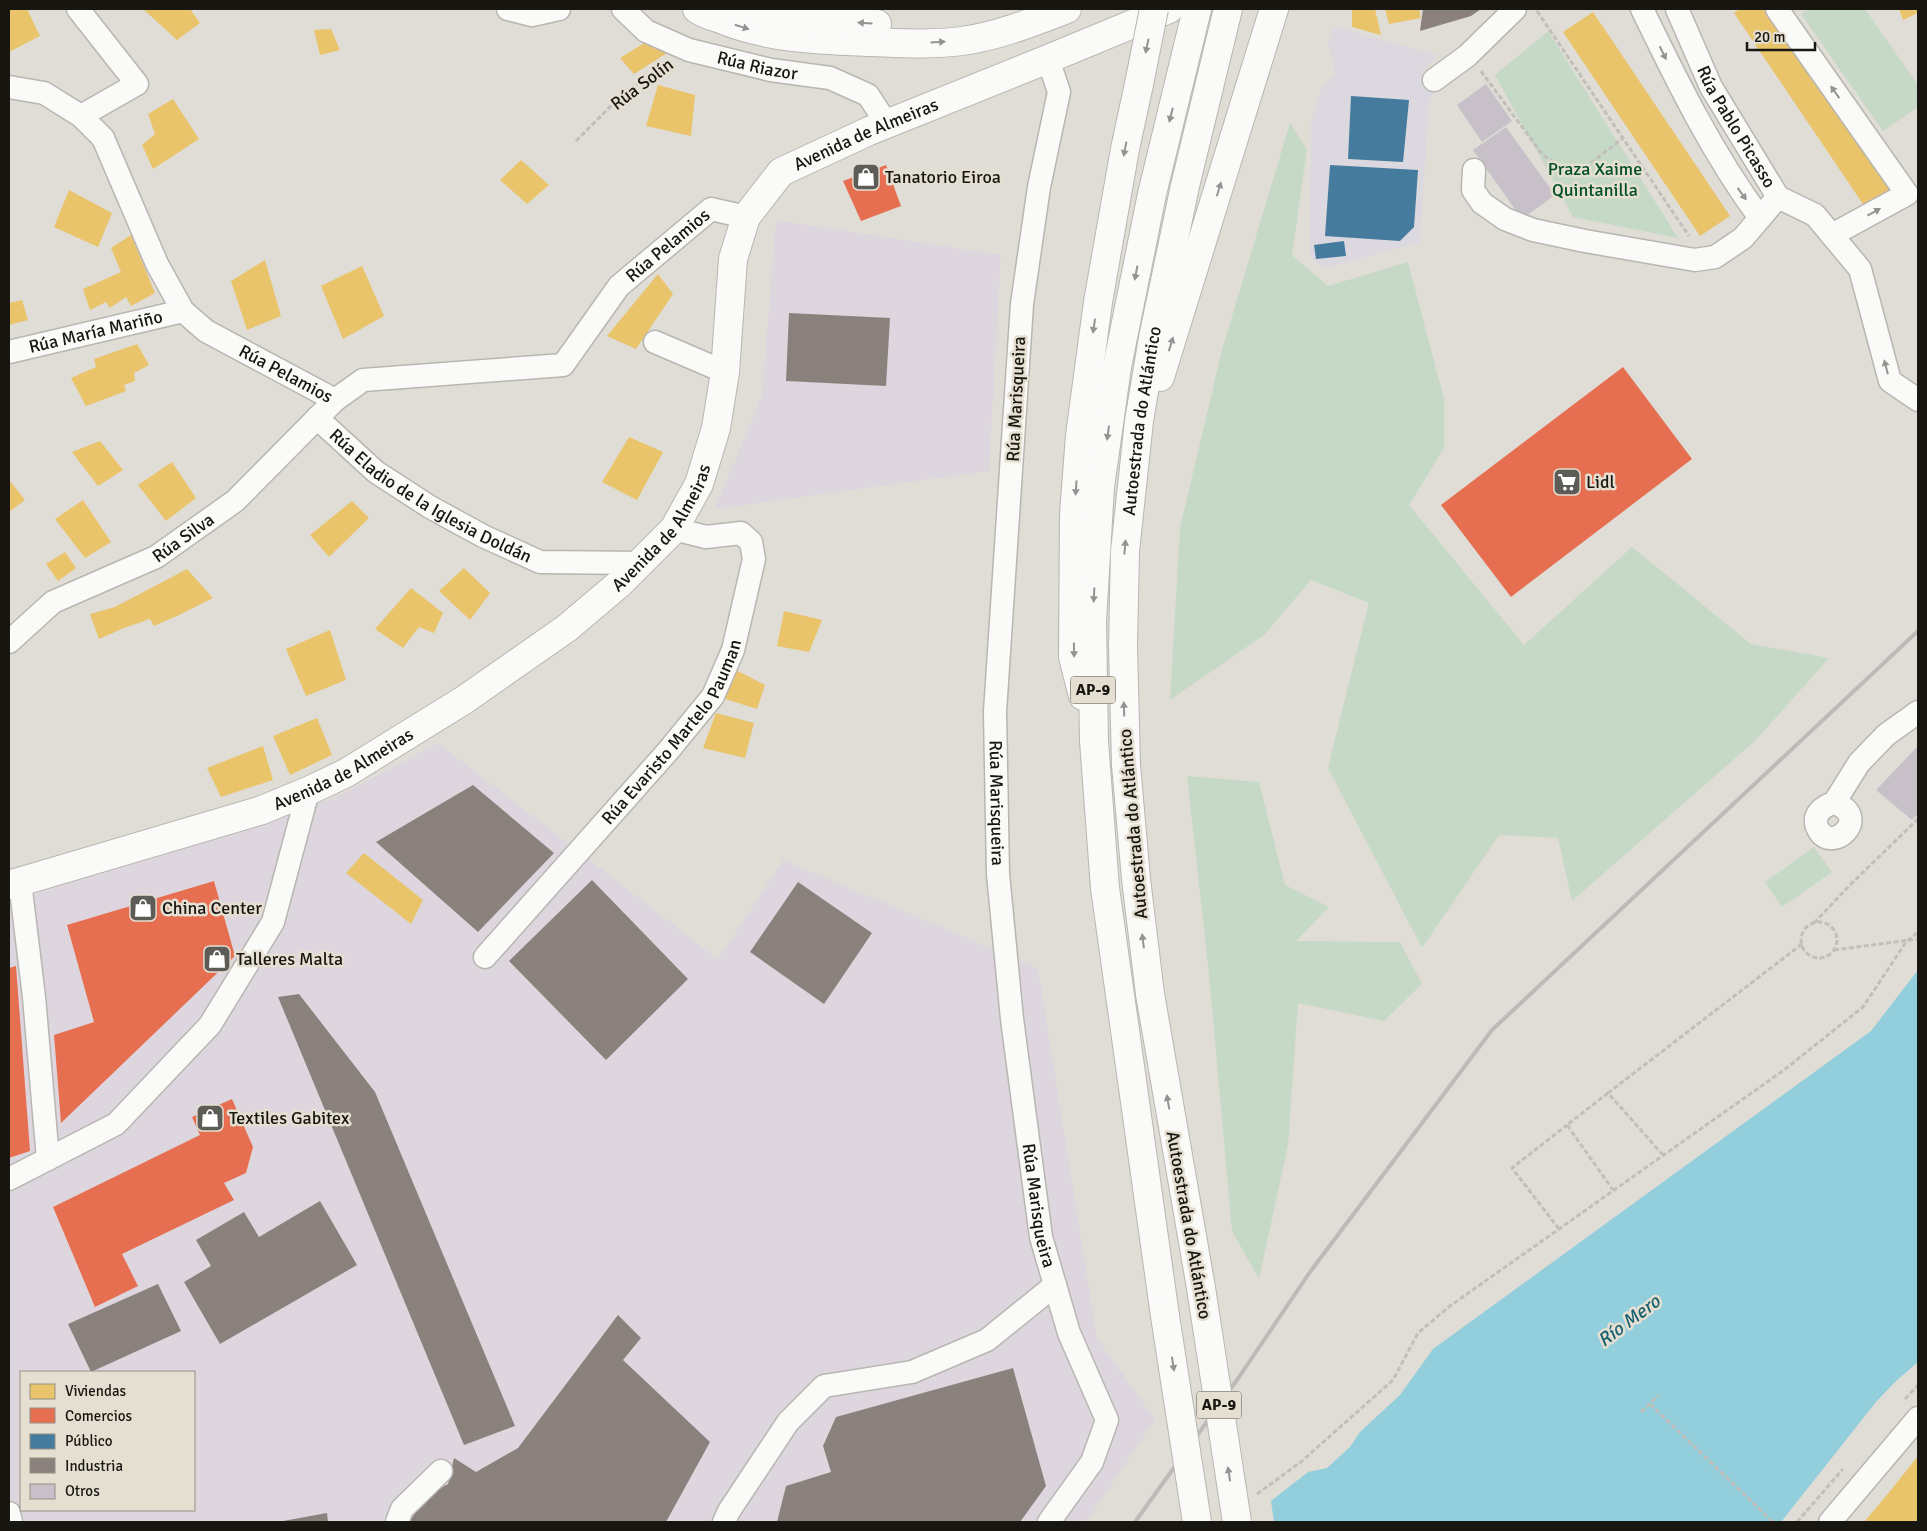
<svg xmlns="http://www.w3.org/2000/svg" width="1927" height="1531" font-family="Signika,sans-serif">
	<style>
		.industrial { fill: #ded6de; fill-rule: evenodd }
		.education { fill: #dbd8e0 }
		.green { fill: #c6d9c7 }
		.water { fill: #92cedc }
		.homes { fill: #e9c46a }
		.shops { fill: #e76f51 }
		.public { fill: #457b9d }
		.industry { fill: #8a817c }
		.building { fill: #c8c0c8 }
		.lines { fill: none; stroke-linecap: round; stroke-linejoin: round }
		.minor-casing { stroke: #b8b6b0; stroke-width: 25 }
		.major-casing { stroke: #b8b6b0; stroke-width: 30 }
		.highway-casing { stroke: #b8b6b0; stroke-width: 30 }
		.path { stroke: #c0bfbc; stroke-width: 3; stroke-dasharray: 5 2.5; stroke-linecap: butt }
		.minor { stroke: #fafaf9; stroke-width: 22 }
		.major { stroke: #fafaf9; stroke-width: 28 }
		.highway { stroke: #fafaf9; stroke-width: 28 }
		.rail { stroke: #bcbbb9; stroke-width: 4 }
		.highway-bridge-casing { stroke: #b8b6b0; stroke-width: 30; stroke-linecap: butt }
		.highway-bridge { stroke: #fafaf9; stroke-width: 28 }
		.oneway { fill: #949391 }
		.labels { text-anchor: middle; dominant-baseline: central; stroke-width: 5; stroke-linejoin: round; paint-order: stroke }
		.shield { fill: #e5dfd1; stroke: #56524b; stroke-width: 1 }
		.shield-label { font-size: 16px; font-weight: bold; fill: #181611 }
		.street-label { font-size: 18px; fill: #181611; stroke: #e5dfd1 }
		.park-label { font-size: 18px; fill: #035027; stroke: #e5dfd1 }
		.poi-label { font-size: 18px; fill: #181611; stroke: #e5dfd1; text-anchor: start }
		.water-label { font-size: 19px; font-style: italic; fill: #185f70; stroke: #e5dfd1 }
	</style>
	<rect width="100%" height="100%" fill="#e0ddd6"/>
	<g class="industrial">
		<path d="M 776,220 L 1001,255 L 989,471 L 715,509 L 762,395 Z"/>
		<path d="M 438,743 L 718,959 L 783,860 L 1038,968 L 1097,1338 L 1155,1419 L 1086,1522 L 9,1522 L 9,902 L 334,798 ZM 21,1372 L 194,1372 L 194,1510 L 21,1510 Z"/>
	</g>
	<path class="education" d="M 1335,27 L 1437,55 L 1422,73 L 1434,91 L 1429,102 L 1420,242 L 1325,268 L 1310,257 L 1311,122 L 1322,87 L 1336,74 L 1328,41 Z"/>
	<g class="green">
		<path d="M 1808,9 L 1865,9 L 1918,85 L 1918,107 L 1883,131 L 1801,14 Z"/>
		<path d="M 1548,31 L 1678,238 L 1573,217 L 1495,75 Z"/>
		<path d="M 1290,123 L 1307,149 L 1292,255 L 1328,286 L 1408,262 L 1444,399 L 1444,448 L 1409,505 L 1524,645 L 1632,547 L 1751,644 L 1829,658 L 1756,740 L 1572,901 L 1558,838 L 1499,835 L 1422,948 L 1328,768 L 1369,603 L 1311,580 L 1264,635 L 1170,700 L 1180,528 L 1222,350 Z"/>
		<path d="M 1187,776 L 1259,782 L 1285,885 L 1329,907 L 1296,941 L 1400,942 L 1422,984 L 1384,1021 L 1298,1003 L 1288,1145 L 1259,1279 L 1232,1231 L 1209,974 Z"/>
		<path d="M 1814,847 L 1832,872 L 1782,907 L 1765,882 Z"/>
	</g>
	<path class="water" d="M 1918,970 L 1918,1362 L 1895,1382 L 1876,1402 L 1781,1522 L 1274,1522 L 1271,1501 L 1308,1472 L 1327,1468 L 1350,1447 L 1360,1432 L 1400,1395 L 1433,1349 L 1871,1031 Z"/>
	<g class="homes">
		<path d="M 9,9 L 27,9 L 40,36 L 9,52 Z"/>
		<path d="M 143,9 L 190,9 L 200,23 L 177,40 Z"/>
		<path d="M 1352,9 L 1375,9 L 1381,35 L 1352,27 Z"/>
		<path d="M 1385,9 L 1419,9 L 1421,18 L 1389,24 Z"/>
		<path d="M 1740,9 L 1773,9 L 1897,193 L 1869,213 L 1734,13 Z"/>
		<path d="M 1899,9 L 1918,9 L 1918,13 L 1903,20 Z"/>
		<path d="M 1593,12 L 1730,216 L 1700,236 L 1563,32 Z"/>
		<path d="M 331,29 L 340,50 L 320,55 L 314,30 Z"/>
		<path d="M 646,42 L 667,53 L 634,74 L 620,58 Z"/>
		<path d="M 658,85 L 695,95 L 691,136 L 646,126 Z"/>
		<path d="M 173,99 L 199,139 L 153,169 L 142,145 L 155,134 L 148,114 Z"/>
		<path d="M 521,160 L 549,185 L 527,204 L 500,180 Z"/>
		<path d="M 69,190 L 112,213 L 98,247 L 54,227 Z"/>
		<path d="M 131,235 L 155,293 L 131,306 L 126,297 L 110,308 L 106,302 L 90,310 L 83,289 L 121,272 L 111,248 Z"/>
		<path d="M 265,260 L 281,316 L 247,330 L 231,281 Z"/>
		<path d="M 362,266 L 384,316 L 343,339 L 321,286 Z"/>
		<path d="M 658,274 L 673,294 L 636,349 L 607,336 Z"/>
		<path d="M 22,300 L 28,320 L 9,325 L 9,303 Z"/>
		<path d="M 137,344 L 149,365 L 134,373 L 135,381 L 124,385 L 126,391 L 86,406 L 71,378 L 96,367 L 94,359 Z"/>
		<path d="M 629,437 L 663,452 L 637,500 L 602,482 Z"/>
		<path d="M 100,441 L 123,470 L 98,486 L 72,452 Z"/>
		<path d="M 172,462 L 196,498 L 166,521 L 138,485 Z"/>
		<path d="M 10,481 L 25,500 L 9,512 L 9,483 Z"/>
		<path d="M 83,500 L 111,542 L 85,558 L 55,519 Z"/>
		<path d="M 352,501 L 369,518 L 329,557 L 310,535 Z"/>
		<path d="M 65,552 L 76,568 L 58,581 L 46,564 Z"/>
		<path d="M 464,568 L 490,593 L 470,620 L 439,591 Z"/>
		<path d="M 187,569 L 213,598 L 179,615 L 154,626 L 150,619 L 124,628 L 99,639 L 90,614 L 115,607 Z"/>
		<path d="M 411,588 L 443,613 L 434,633 L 419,627 L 403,648 L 375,629 Z"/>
		<path d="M 784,611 L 822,620 L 809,652 L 777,646 Z"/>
		<path d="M 330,630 L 346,680 L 306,696 L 286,649 Z"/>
		<path d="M 734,669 L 765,685 L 757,709 L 722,698 Z"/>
		<path d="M 716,713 L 754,723 L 745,758 L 703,748 Z"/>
		<path d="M 317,718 L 332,755 L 290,775 L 273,736 Z"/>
		<path d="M 263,746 L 273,780 L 221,797 L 207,768 Z"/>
		<path d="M 364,853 L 423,900 L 411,924 L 346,873 Z"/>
		<path d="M 1918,1456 L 1918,1522 L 1864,1522 L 1891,1490 Z"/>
	</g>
	<g class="shops">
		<path d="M 886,165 L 901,206 L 861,221 L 843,181 Z"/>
		<path d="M 1623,367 L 1692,459 L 1511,597 L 1441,505 Z"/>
		<path d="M 214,881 L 235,956 L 61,1123 L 54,1035 L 94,1022 L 67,925 Z"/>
		<path d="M 16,966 L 30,1151 L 9,1158 L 9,968 Z"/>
		<path d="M 232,1099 L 253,1147 L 246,1173 L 224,1183 L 234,1200 L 122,1254 L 138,1286 L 95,1307 L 53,1207 L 200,1135 L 192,1117 Z"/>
	</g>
	<g class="public">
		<path d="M 1351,96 L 1409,100 L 1403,162 L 1348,159 Z"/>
		<path d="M 1330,165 L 1418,170 L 1414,227 L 1400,241 L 1325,236 Z"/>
		<path d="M 1344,241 L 1346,256 L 1316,259 L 1314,245 Z"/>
	</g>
	<g class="industry">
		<path d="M 1423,9 L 1481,9 L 1471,16 L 1420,31 Z"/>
		<path d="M 789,313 L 890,318 L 886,386 L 786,381 Z"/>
		<path d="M 473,785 L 554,853 L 478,932 L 376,842 Z"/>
		<path d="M 592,880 L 688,979 L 606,1060 L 509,961 Z"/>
		<path d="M 798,882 L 872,933 L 824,1004 L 750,952 Z"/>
		<path d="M 299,994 L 375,1092 L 515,1426 L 464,1445 L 278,997 Z"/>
		<path d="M 320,1201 L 357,1265 L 220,1344 L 184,1282 L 211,1266 L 196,1240 L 244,1212 L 259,1237 Z"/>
		<path d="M 158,1284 L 181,1331 L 91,1372 L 68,1324 Z"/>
		<path d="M 618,1315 L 641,1338 L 623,1360 L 710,1442 L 666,1522 L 409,1522 L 427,1495 L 448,1484 L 454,1458 L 476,1472 L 518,1448 Z"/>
		<path d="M 1013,1368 L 1046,1486 L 1020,1522 L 777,1522 L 786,1486 L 831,1472 L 823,1446 L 836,1417 Z"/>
		<path d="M 327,1513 L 328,1522 L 284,1522 L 283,1521 Z"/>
	</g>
	<g class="building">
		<path d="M 1486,84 L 1512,121 L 1482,142 L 1457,105 Z"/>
		<path d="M 1506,127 L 1555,195 L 1522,219 L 1473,150 Z"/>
		<path d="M 1918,746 L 1918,814 L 1912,820 L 1876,790 Z"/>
	</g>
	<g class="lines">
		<defs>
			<g id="minor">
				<path d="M 78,9 L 137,84 L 81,116"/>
				<path d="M 508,9 L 532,15 L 559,9"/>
				<path id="s1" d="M 623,9 L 646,31 L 689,50 L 771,70 L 830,78 L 868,95 L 887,124"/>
				<path d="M 1642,9 C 1677,81 1712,153 1760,218"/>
				<path id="s2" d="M 1677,9 L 1711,87 L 1778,197 L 1815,215 L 1860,269 L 1890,381 L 1918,400"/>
				<path d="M 1777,9 L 1907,194 L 1832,235"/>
				<path id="s3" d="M 1048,59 L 1059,92 L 1039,187 L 1022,304 L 995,712 L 998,874 L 1012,1019 L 1041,1237 L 1069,1333 L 1107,1420 L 1092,1462 L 1049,1522"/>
				<path d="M 1434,80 L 1467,56 L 1515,9"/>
				<path id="s4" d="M 9,87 L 44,93 L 81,116 L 103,138 L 157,264 L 183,311 L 206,331 L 335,400"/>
				<path d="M 1474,170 L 1473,190 L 1482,203 L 1505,219 L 1533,230 L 1585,241 L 1695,260 L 1715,257 L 1743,238 L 1778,197"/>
				<path d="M 655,342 L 725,372"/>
				<path id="s5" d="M 9,352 L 183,311"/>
				<path id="s6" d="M 317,418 L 376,472 L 430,507 L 483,536 L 540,562 L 641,563"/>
				<path id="s7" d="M 9,642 L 53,602 L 156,557 L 235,501 L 335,400 L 363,380 L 563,365 L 619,286 L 711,209 L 746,217"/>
				<path d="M 1834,803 C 1873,816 1832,856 1818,829 C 1811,815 1823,806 1834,803 L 1859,763 L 1886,735 L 1918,712"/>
				<path d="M 20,882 L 34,997 L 48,1159"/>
				<path id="s8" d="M 485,957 L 668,751 L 713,696 L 733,650 L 754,559 L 751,542 L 741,533 L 706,537 L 674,529"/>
				<path d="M 9,1179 L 116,1124 L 210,1025 L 273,922 L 308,791"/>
				<path d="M 9,1513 L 11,1522"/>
				<path d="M 397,1522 L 402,1509 L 441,1471"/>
				<path d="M 724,1522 L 729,1511 L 788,1422 L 824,1386 L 912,1372 L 987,1340 L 1055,1285"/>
				<path d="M 1830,1522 L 1918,1418"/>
			</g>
			<g id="major">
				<path id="s9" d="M 9,885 L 262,810 L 308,791 L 346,773 L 464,700 L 567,628 L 619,584 L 674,529 L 699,484 L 716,428 L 725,372 L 733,259 L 746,217 L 781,172 L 869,131 L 1048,59 L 1169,9"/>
			</g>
			<g id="highway">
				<path d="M 697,9 C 703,13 711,16 718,18 C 767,39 819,40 871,42 C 901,43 932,45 962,41 C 998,36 1033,22 1067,9"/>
				<path d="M 745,9 L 784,18 L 877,24"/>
				<path d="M 1160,377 L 1274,9"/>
				<path d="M 1083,696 L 1073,657 L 1074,514 L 1080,435 L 1098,302 L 1125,149 L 1139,84"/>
				<path id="s10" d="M 1201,1288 L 1150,994 L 1136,879 L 1126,765 L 1123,646 L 1125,551 L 1139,421 L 1153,338 L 1185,186 L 1228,9"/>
				<path d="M 1165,1316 L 1105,888 L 1094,741 L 1092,622 L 1100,487 L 1117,367 L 1152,194 L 1197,9"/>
			</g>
		</defs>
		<use href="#minor" class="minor-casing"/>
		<use href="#major" class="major-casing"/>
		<use href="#highway" class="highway-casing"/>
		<g class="path">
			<path d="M 1537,11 L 1689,236"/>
			<path d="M 1481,71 L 1542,154 L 1559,167 L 1587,166 L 1623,138"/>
			<path d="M 576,141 L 625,92 L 666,65"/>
			<circle cx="1819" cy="940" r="18"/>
			<path d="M 1814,923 L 1852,883 L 1918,819"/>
			<path d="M 1834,950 L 1918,939"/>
			<path d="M 1608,1093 L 1567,1125 L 1613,1190"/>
			<path d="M 1663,1155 L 1608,1093 L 1802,944"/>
			<path d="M 1559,1229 L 1512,1168 L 1567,1125"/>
			<path d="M 1905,1399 L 1918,1385"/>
			<path d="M 1650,1404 L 1773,1522"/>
			<path d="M 1641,1412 L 1659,1395"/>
			<path d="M 1257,1494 L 1302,1461 L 1393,1380 L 1418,1333 L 1450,1306 L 1784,1070 L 1863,1007 L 1906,942 L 1918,932"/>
			<path d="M 1797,1522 L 1843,1469"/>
		</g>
		<use href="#minor" class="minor"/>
		<use href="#major" class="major"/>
		<use href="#highway" class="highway"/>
		<path class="rail" d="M 1135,1522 L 1239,1377 L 1310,1272 L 1492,1030 L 1918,631"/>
		<defs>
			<g id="highway-bridge">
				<path d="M 1139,84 L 1154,9"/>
				<path d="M 1201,1288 L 1237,1522"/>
				<path d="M 1165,1316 L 1197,1522"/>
			</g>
		</defs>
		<use href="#highway-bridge" class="highway-bridge-casing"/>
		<use href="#highway-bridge" class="highway-bridge"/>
	</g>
	<defs><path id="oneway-solid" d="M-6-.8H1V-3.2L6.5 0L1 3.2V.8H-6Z" transform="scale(1.25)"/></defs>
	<g class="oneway">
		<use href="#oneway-solid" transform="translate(865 23) rotate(-176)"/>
		<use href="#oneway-solid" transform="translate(742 27) rotate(17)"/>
		<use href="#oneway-solid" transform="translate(938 42) rotate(-3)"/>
		<use href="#oneway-solid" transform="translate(1147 46) rotate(102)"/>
		<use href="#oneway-solid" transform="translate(1663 53) rotate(64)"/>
		<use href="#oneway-solid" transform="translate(1835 92) rotate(-125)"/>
		<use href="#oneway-solid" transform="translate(1171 115) rotate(104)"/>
		<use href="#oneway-solid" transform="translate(1125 149) rotate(101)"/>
		<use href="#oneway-solid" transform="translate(1219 189) rotate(-73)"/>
		<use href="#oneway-solid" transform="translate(1742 194) rotate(54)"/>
		<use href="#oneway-solid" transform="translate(1874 212) rotate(-29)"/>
		<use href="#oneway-solid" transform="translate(1136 273) rotate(101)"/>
		<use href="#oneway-solid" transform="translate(1094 326) rotate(98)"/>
		<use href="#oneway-solid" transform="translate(1171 344) rotate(-73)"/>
		<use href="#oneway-solid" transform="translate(1886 367) rotate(-105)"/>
		<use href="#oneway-solid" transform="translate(1108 433) rotate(98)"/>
		<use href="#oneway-solid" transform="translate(1076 488) rotate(94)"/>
		<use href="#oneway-solid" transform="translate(1125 547) rotate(-85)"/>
		<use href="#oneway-solid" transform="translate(1094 595) rotate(93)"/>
		<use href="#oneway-solid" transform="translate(1074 650) rotate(89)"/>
		<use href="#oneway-solid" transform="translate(1124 709) rotate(-92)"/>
		<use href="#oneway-solid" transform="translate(1143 941) rotate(-97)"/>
		<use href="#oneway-solid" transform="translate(1168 1102) rotate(-100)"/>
		<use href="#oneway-solid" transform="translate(1173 1364) rotate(81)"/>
		<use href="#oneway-solid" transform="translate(1229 1474) rotate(-99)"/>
	</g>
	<defs>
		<symbol id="shop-square" viewBox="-11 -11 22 22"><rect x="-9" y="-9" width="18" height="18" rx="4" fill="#5e5c56" stroke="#e5dfd1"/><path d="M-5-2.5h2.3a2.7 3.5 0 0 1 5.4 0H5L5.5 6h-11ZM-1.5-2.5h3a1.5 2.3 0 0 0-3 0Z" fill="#fff"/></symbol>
		<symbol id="supermarket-square" viewBox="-11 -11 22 22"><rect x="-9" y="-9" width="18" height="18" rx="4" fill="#5e5c56" stroke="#e5dfd1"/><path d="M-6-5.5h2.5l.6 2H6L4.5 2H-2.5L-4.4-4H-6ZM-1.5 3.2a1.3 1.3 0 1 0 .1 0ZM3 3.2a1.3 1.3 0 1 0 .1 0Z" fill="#fff"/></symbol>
	</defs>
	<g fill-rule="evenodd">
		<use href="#shop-square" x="850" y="161" width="32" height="32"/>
		<use href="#supermarket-square" x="1551" y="466" width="32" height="32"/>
		<use href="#shop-square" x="127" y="892" width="32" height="32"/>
		<use href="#shop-square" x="201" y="943" width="32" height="32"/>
		<use href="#shop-square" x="194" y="1102" width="32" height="32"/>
	</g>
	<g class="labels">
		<g class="shield">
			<rect x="1070.5" y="676.5" width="45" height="27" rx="4"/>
			<rect x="1196.5" y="1391.5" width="45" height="27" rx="4"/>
		</g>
		<g class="shield-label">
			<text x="1093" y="690">AP-9</text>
			<text x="1219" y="1405">AP-9</text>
		</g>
		<g class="street-label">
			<text stroke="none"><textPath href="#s1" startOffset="149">Rúa Riazor</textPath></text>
			<text transform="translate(642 84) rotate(-37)">Rúa Solín</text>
			<text stroke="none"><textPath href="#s2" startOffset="132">Rúa Pablo Picasso</textPath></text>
			<text stroke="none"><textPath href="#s9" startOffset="1240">Avenida de Almeiras</textPath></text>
			<text stroke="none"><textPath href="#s7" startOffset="806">Rúa Pelamios</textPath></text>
			<text stroke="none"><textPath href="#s5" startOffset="89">Rúa María Mariño</textPath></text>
			<text stroke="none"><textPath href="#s4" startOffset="422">Rúa Pelamios</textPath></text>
			<text transform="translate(1016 399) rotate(-87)">Rúa Marisqueira</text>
			<text stroke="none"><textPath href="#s10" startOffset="874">Autoestrada do Atlántico</textPath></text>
			<text stroke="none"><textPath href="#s6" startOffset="139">Rúa Eladio de la Iglesia Doldán</textPath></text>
			<text stroke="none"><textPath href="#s9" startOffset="760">Avenida de Almeiras</textPath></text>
			<text stroke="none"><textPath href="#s7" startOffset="205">Rúa Silva</textPath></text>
			<text stroke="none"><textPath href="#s8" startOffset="294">Rúa Evaristo Martelo Pauman</textPath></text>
			<text stroke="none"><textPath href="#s9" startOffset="355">Avenida de Almeiras</textPath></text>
			<text stroke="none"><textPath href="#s3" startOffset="750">Rúa Marisqueira</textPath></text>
			<text transform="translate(1133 824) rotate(-95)">Autoestrada do Atlántico</text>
			<text stroke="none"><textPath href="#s3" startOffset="1155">Rúa Marisqueira</textPath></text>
			<text transform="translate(1189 1225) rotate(80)">Autoestrada do Atlántico</text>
		</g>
		<g class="park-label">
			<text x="1595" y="169">Praza Xaime<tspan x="1595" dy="21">Quintanilla</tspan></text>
		</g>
		<g class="poi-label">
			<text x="885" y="177">Tanatorio Eiroa</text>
			<text x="1586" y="482">Lidl</text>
			<text x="162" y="908">China Center</text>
			<text x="236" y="959">Talleres Malta</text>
			<text x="229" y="1118">Textiles Gabitex</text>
		</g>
		<g class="water-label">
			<text transform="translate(1629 1321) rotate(-37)">Río Mero</text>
		</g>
	</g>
	<rect width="1927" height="1531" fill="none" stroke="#181611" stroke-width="20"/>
	<rect x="20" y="1371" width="175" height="140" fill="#e5dfd1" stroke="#938f84"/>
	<rect x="30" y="1384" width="25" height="15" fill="#e9c46a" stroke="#938f84"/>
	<text x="65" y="1396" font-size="15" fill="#181611">Viviendas</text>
	<rect x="30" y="1408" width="25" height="15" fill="#e76f51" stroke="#938f84"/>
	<text x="65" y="1421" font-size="15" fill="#181611">Comercios</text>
	<rect x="30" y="1434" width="25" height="15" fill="#457b9d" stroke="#938f84"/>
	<text x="65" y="1446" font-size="15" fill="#181611">Público</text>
	<rect x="30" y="1458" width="25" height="15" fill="#8a817c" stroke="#938f84"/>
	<text x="65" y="1471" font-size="15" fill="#181611">Industria</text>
	<rect x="30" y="1484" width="25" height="15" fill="#c8c0c8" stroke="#938f84"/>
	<text x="65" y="1496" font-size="15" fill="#181611">Otros</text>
	<path d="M1747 42v8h68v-8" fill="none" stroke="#181611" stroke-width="2.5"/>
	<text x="1754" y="42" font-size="15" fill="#181611" stroke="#e5dfd1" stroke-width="4" paint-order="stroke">20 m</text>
</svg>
